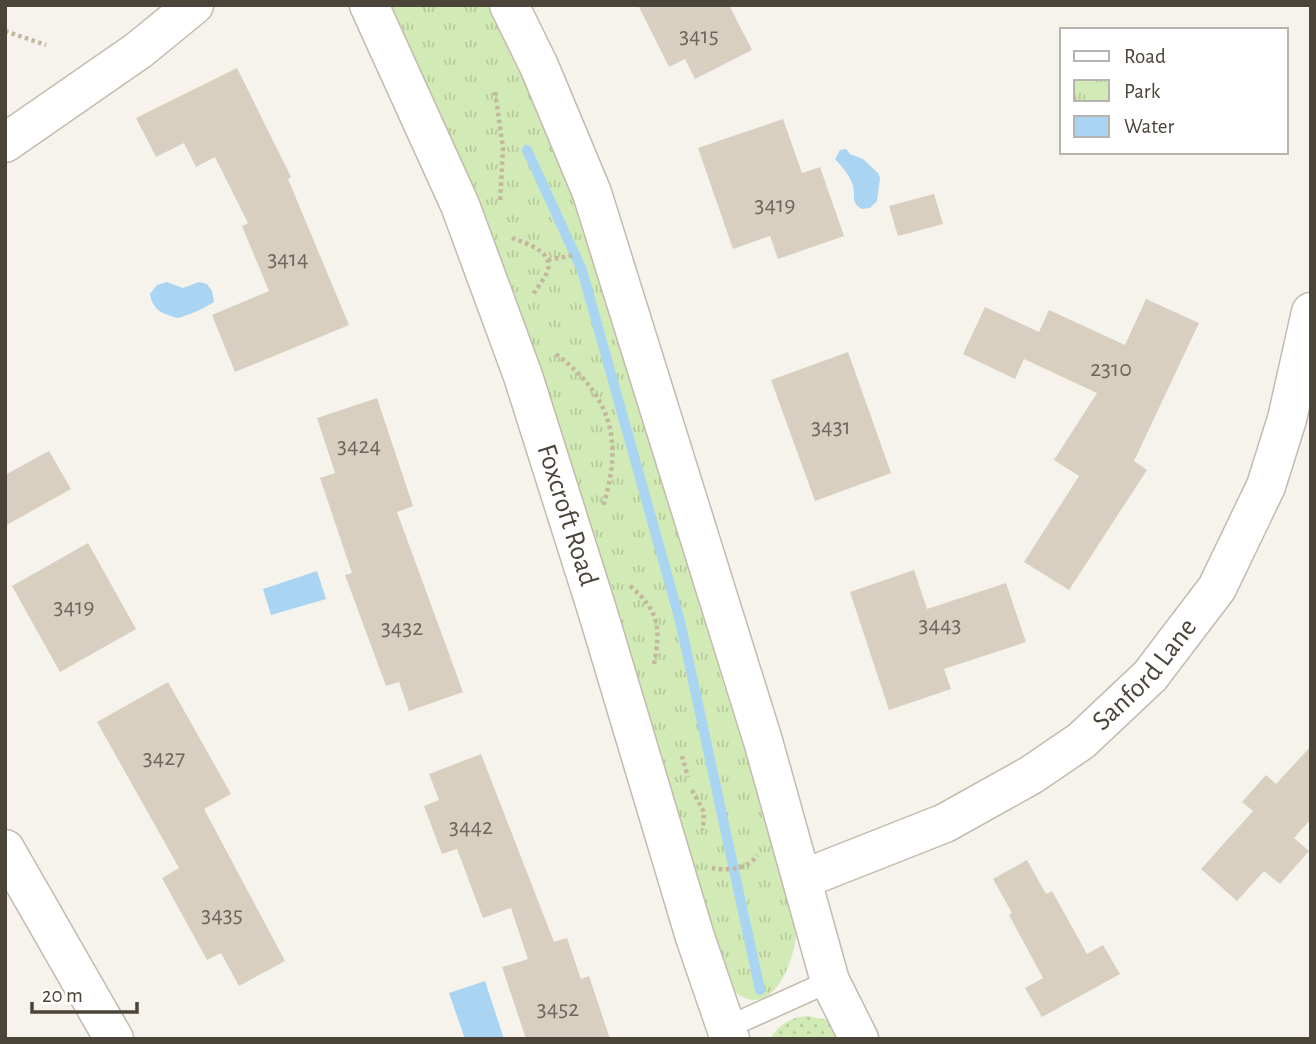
<svg xmlns="http://www.w3.org/2000/svg" width="1316" height="1044" font-family="'Alegreya Sans',sans-serif">
	<style>
		.grass { fill: url(#grass-dots) }
		.park { fill: url(#park-tufts) }
		.water { fill: #a9d4f2 }
		.lines { fill: none; stroke-linecap: round; stroke-linejoin: round }
		.stream { stroke: #a9d4f2; stroke-width: 10 }
		.building { fill: #d8cfc1 }
		.service-casing { stroke: #c2bbae; stroke-width: 24 }
		.minor-casing { stroke: #c2bbae; stroke-width: 41 }
		.path { stroke: #c4b79f; stroke-width: 4.5; stroke-dasharray: 3.5 3.5; stroke-linecap: butt }
		.service { stroke: #fff; stroke-width: 21 }
		.minor { stroke: #fff; stroke-width: 38 }
		.labels { text-anchor: middle; dominant-baseline: central; stroke-width: 6; stroke-linejoin: round; paint-order: stroke }
		.number-label { font-size: 24px; fill: #6e675b }
		.street-label { font-size: 28px; fill: #4b4439; stroke: #fff }
	</style>
	<defs>
		<pattern id="grass-dots" width="8" height="8" patternUnits="userSpaceOnUse" patternTransform="scale(1.75)"><rect width="8" height="8" fill="#d2eab5"/><path d="M2 2h.1M6 6h.1" fill="none" stroke="#b6ca9c" stroke-width="1.8" stroke-linecap="round"/></pattern>
		<pattern id="park-tufts" width="24" height="20" patternUnits="userSpaceOnUse" patternTransform="scale(1.75)"><rect width="24" height="20" fill="#d2eab5"/><path d="M3 7l-1-3M5 7V3M7 7l1-3M15 17l-1-3M17 17v-4M19 17l1-3" fill="none" stroke="#b6ca9c"/></pattern>
	</defs>
	<rect width="100%" height="100%" fill="#f6f3ec"/>
	<path class="grass" d="M 807,1016 L 827,1020 L 846,1039 L 770,1039 C 780,1024 789,1018 807,1016 Z"/>
	<path class="park" d="M 384,5 L 495,5 L 582,200 L 798,923 C 796,958 772,1030 728,986 Z"/>
	<g class="water">
		<path d="M 846,149 L 850,154 L 863,159 L 878,173 L 880,178 L 877,201 L 870,208 L 862,209 C 849,202 857,194 852,183 C 850,176 840,164 835,159 L 840,150 Z"/>
		<path d="M 167,282 L 183,288 L 199,282 L 207,284 L 212,291 L 214,302 C 205,308 189,315 178,318 C 163,314 153,311 150,294 L 157,285 Z"/>
		<path d="M 317,571 L 326,599 L 271,615 L 263,589 Z"/>
		<path d="M 485,981 L 504,1039 L 465,1039 L 449,993 Z"/>
	</g>
	<g class="lines">
		<path class="stream" d="M 527,150 L 582,270 L 680,621 L 760,990"/>
	</g>
	<g class="building">
		<path d="M 638,5 L 729,5 L 752,50 L 695,79 L 685,59 L 669,67 Z"/>
		<path d="M 237,68 L 291,177 L 288,179 L 349,325 L 235,372 L 212,315 L 269,291 L 242,226 L 248,223 L 215,157 L 196,167 L 184,143 L 156,157 L 136,118 Z"/>
		<path d="M 783,119 L 802,173 L 820,167 L 844,236 L 778,259 L 770,236 L 733,249 L 698,148 Z"/>
		<path d="M 934,194 L 943,224 L 898,236 L 889,206 Z"/>
		<path d="M 1146,299 L 1199,323 L 1134,461 L 1147,470 L 1069,590 L 1024,562 L 1079,476 L 1054,460 L 1097,393 L 1024,359 L 1015,379 L 963,354 L 985,307 L 1039,332 L 1049,310 L 1125,345 Z"/>
		<path d="M 848,352 L 891,473 L 815,501 L 771,380 Z"/>
		<path d="M 377,398 L 413,506 L 397,512 L 463,692 L 409,711 L 399,682 L 386,686 L 345,575 L 352,573 L 320,478 L 335,473 L 317,418 Z"/>
		<path d="M 49,451 L 71,489 L 5,526 L 5,475 Z"/>
		<path d="M 88,543 L 136,629 L 60,672 L 12,586 Z"/>
		<path d="M 914,570 L 927,609 L 1006,583 L 1026,642 L 944,669 L 951,689 L 889,710 L 850,592 Z"/>
		<path d="M 168,682 L 231,794 L 204,809 L 285,961 L 239,986 L 221,953 L 207,960 L 162,878 L 179,868 L 97,722 Z"/>
		<path d="M 1311,746 L 1311,819 L 1294,838 L 1309,851 L 1280,884 L 1264,871 L 1237,901 L 1201,869 L 1253,811 L 1242,802 L 1266,775 L 1276,784 Z"/>
		<path d="M 481,754 L 554,942 L 567,938 L 581,979 L 589,976 L 610,1039 L 526,1039 L 502,967 L 528,959 L 511,908 L 483,918 L 457,849 L 442,854 L 424,806 L 439,800 L 429,774 Z"/>
		<path d="M 1027,860 L 1046,894 L 1052,891 L 1087,954 L 1103,945 L 1120,974 L 1042,1017 L 1025,988 L 1043,978 L 1009,915 L 1012,913 L 993,879 Z"/>
	</g>
	<g class="lines">
		<defs>
			<path id="service" d="M 726,1028 L 830,981"/>
			<g id="minor">
				<path id="s1" d="M 369,5 L 460,205 L 523,376 L 598,613 L 695,937 L 730,1039"/>
				<path d="M 509,5 L 539,66 L 592,193 L 763,741 L 830,981 L 859,1039"/>
				<path d="M 5,143 L 139,50 L 194,5"/>
				<path d="M 5,849 L 114,1039"/>
				<path id="s2" d="M 803,879 L 945,823 L 1031,775 L 1081,741 L 1150,676 L 1217,588 L 1266,486 L 1287,419 L 1311,312"/>
			</g>
		</defs>
		<use href="#service" class="service-casing"/>
		<use href="#minor" class="minor-casing"/>
		<g class="path">
			<path d="M 5,31 L 46,45"/>
			<path d="M 495,92 L 503,148 L 500,203"/>
			<path d="M 512,238 C 525,243 553,251 548,270 C 545,279 537,287 533,295"/>
			<path d="M 548,260 L 574,255"/>
			<path d="M 556,354 C 611,396 624,440 603,506"/>
			<path d="M 630,586 C 659,610 661,628 654,664"/>
			<path d="M 682,756 L 688,777"/>
			<path d="M 692,790 L 704,812 L 703,830"/>
			<path d="M 712,868 C 726,871 750,869 757,855"/>
		</g>
		<use href="#service" class="service"/>
		<use href="#minor" class="minor"/>
	</g>
	<g class="labels">
		<g class="number-label">
			<text x="699" y="36">3415</text>
			<text x="775" y="205">3419</text>
			<text x="288" y="259">3414</text>
			<text x="1111" y="369">2310</text>
			<text x="831" y="427">3431</text>
			<text x="359" y="446">3424</text>
			<text x="74" y="607">3419</text>
			<text x="940" y="625">3443</text>
			<text x="402" y="628">3432</text>
			<text x="164" y="758">3427</text>
			<text x="471" y="827">3442</text>
			<text x="222" y="915">3435</text>
			<text x="558" y="1009">3452</text>
		</g>
		<g class="street-label">
			<text stroke="none"><textPath href="#s1" startOffset="548">Foxcroft Road</textPath></text>
			<text stroke="none"><textPath href="#s2" startOffset="404">Sanford Lane</textPath></text>
		</g>
	</g>
	<rect width="1316" height="1044" fill="none" stroke="#4b4439" stroke-width="14"/>
	<rect x="1060" y="28" width="228" height="126" fill="#ffffff" stroke="#b7b4b0" stroke-width="2"/>
	<rect x="1074" y="51" width="35" height="10" fill="#ffffff" stroke="#b7b4b0" stroke-width="2"/>
	<text x="1124" y="63" font-size="21" fill="#4b4439">Road</text>
	<rect x="1074" y="80" width="35" height="21" fill="url(#park-tufts)" stroke="#b7b4b0" stroke-width="2"/>
	<text x="1124" y="98" font-size="21" fill="#4b4439">Park</text>
	<rect x="1074" y="116" width="35" height="21" fill="#a9d4f2" stroke="#b7b4b0" stroke-width="2"/>
	<text x="1124" y="133" font-size="21" fill="#4b4439">Water</text>
	<path d="M32 1002v10h105v-10" fill="none" stroke="#4b4439" stroke-width="3.5"/>
	<text x="42" y="1002" font-size="21" fill="#4b4439" stroke="#ffffff" stroke-width="5" paint-order="stroke">20 m</text>
</svg>
